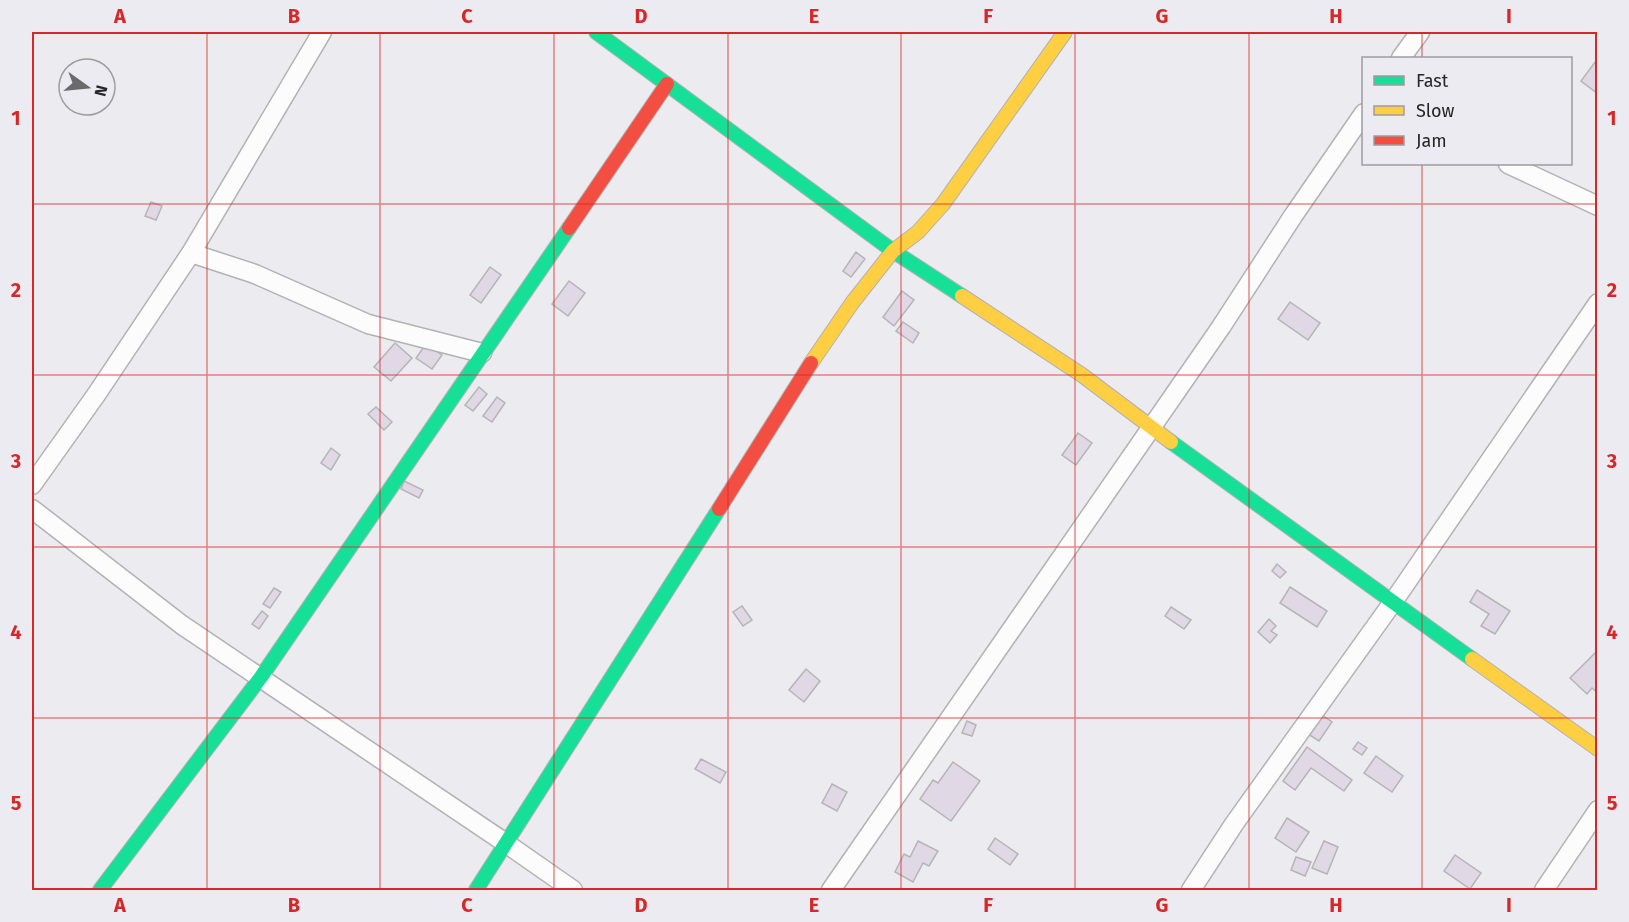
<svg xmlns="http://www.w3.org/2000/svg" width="1629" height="922" font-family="'Fira Sans',sans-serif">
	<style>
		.building { fill: #e0d8e4; stroke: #b5b4b7; stroke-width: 1.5 }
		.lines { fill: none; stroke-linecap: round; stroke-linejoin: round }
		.street-casing { stroke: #b2b2b5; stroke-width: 21 }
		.fast-casing { stroke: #b2b2b5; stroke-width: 16 }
		.slow-casing { stroke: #b2b2b5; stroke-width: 16 }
		.jam-casing { stroke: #b2b2b5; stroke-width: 16 }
		.street { stroke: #fcfcfd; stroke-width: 18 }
		.fast { stroke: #16e098; stroke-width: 14 }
		.slow { stroke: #ffcf43; stroke-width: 14 }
		.jam { stroke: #f24e42; stroke-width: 14 }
		.grid { fill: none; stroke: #d62828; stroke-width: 1.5; stroke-opacity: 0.55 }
		.neatline { fill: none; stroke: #d62828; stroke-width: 2 }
		.grid-label { font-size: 20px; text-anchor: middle; font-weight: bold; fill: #d62828 }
	</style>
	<rect width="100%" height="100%" fill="#ececf0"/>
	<g class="building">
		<path d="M 1598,58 L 1598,94 L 1581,81 Z"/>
		<path d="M 151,202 L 162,206 L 156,220 L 145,216 Z"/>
		<path d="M 856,252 L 865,259 L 851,277 L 843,271 Z"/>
		<path d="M 490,267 L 501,275 L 481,303 L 470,295 Z"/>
		<path d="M 569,281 L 585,293 L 568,316 L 552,304 Z"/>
		<path d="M 902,291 L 914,300 L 894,326 L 883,317 Z"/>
		<path d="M 1290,302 L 1320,323 L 1308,340 L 1278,319 Z"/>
		<path d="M 903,322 L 919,333 L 913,343 L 896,331 Z"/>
		<path d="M 395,343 L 412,358 L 391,381 L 374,367 Z"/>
		<path d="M 426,344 L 442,355 L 432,369 L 416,358 Z"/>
		<path d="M 479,387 L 487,394 L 473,411 L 465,405 Z"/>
		<path d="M 497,397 L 505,403 L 492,422 L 483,416 Z"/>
		<path d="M 376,407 L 392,422 L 384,430 L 368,414 Z"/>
		<path d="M 1078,433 L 1092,443 L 1076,465 L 1062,455 Z"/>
		<path d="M 331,448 L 340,455 L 331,470 L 321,463 Z"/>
		<path d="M 404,481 L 423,490 L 419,498 L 401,489 Z"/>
		<path d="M 1277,564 L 1286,572 L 1280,578 L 1272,571 Z"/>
		<path d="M 1290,587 L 1327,611 L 1317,627 L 1280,603 Z"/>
		<path d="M 274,588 L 281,592 L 270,608 L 263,604 Z"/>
		<path d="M 1477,590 L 1510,611 L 1495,634 L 1481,626 L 1489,614 L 1470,602 Z"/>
		<path d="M 742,606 L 752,620 L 743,626 L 733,612 Z"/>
		<path d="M 1171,607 L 1191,620 L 1184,629 L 1165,616 Z"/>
		<path d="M 262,611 L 268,616 L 259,629 L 252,624 Z"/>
		<path d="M 1269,619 L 1276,626 L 1271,631 L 1277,635 L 1270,643 L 1258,632 Z"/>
		<path d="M 1598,650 L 1598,693 L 1592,688 L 1587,694 L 1570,678 Z"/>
		<path d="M 806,669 L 820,681 L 804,702 L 789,690 Z"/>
		<path d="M 1319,713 L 1332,722 L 1319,741 L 1305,732 Z"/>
		<path d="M 967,721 L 976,725 L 972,736 L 962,733 Z"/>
		<path d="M 1358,742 L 1367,748 L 1362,755 L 1353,749 Z"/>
		<path d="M 1307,747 L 1352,780 L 1344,791 L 1311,768 L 1295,790 L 1283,781 Z"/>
		<path d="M 1376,756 L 1403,776 L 1392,792 L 1364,773 Z"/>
		<path d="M 701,759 L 726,772 L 720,783 L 695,769 Z"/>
		<path d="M 953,762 L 980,781 L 951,821 L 920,799 L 933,780 L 938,783 Z"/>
		<path d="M 832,784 L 847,792 L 837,811 L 822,803 Z"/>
		<path d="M 1287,818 L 1309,832 L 1296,852 L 1275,838 Z"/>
		<path d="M 995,838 L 1018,854 L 1010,865 L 988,849 Z"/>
		<path d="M 918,841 L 938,851 L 929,866 L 923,863 L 913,882 L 895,872 L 904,854 L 910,857 Z"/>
		<path d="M 1324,841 L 1338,847 L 1327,874 L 1312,868 Z"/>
		<path d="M 1455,855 L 1481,873 L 1470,889 L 1444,871 Z"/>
		<path d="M 1296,857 L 1311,862 L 1305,876 L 1291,870 Z"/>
	</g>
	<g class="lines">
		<defs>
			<g id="street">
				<path d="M 1401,58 L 1420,32"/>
				<path d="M 1508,164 L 1598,206"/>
				<path d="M 191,253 L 255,274 L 368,324 L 482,353"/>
				<path d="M 32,485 L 96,395 L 191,253 L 322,32"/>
				<path d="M 32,509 L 182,625 L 507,844 L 573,890"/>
				<path d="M 831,890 L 1221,327 L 1293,216 L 1364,113"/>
				<path d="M 1191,890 L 1234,824 L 1393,602 L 1598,303"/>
				<path d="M 1544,890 L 1598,810"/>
			</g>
			<g id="fast">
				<path d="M 596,32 L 893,251 L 962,296"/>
				<path d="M 1171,442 L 1472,659"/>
				<path d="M 100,890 L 261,677 L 569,228"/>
				<path d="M 476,890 L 719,509"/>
			</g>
			<g id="slow">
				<path d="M 962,296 L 1082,375 L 1171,442"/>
				<path d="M 811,363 L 852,303 L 893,251 L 918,232 L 943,204 L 1065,32"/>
				<path d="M 1472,659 L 1598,749"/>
			</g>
			<g id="jam">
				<path d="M 569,228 L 667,84"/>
				<path d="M 719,509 L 811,363"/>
			</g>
		</defs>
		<use href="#street" class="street-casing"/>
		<use href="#fast" class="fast-casing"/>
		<use href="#slow" class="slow-casing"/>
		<use href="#jam" class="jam-casing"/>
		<use href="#street" class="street"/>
		<use href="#fast" class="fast"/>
		<use href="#slow" class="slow"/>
		<use href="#jam" class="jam"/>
	</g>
	<path class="grid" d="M 207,32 L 207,890M 380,32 L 380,890M 554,32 L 554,890M 728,32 L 728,890M 901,32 L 901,890M 1075,32 L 1075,890M 1249,32 L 1249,890M 1422,32 L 1422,58M 1422,164 L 1422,890M 32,204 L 1598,204M 32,375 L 1598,375M 32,547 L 1598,547M 32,718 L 1598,718"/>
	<rect width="1629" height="922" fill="none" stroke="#ebebf1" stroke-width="66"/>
	<rect x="1362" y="57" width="210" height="108" fill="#ebebf1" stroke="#9c9ca1" stroke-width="1.5"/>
	<rect x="1374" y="76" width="30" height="9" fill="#16e098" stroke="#9c9ca1" stroke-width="1.5"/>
	<text x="1416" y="87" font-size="18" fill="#262628">Fast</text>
	<rect x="1374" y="106" width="30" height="9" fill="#ffcf43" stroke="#9c9ca1" stroke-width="1.5"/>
	<text x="1416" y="117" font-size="18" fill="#262628">Slow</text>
	<rect x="1374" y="136" width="30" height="9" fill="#f24e42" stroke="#9c9ca1" stroke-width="1.5"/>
	<text x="1416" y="147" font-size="18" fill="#262628">Jam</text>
	<g transform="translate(87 87) rotate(105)"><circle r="28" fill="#ebebf1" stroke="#9c9ca1" stroke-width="1.5"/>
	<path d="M0-4.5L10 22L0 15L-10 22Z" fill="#6b6b6e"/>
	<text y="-9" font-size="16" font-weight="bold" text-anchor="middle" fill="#262628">N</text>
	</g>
	<rect x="33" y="33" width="1563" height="856" class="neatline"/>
	<g class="grid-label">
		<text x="120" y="23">A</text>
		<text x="294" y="23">B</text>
		<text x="467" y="23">C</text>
		<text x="641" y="23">D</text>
		<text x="814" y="23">E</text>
		<text x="988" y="23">F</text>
		<text x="1162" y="23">G</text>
		<text x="1336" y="23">H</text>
		<text x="1509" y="23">I</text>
		<text x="16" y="125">1</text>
		<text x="1612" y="125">1</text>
		<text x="16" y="297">2</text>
		<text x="1612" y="297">2</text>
		<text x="16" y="468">3</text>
		<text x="1612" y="468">3</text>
		<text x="16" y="639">4</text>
		<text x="1612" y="639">4</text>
		<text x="16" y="810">5</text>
		<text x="1612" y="810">5</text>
		<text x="120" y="912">A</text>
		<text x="294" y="912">B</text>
		<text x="467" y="912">C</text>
		<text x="641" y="912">D</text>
		<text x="814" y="912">E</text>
		<text x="988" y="912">F</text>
		<text x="1162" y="912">G</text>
		<text x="1336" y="912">H</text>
		<text x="1509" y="912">I</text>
	</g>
</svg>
